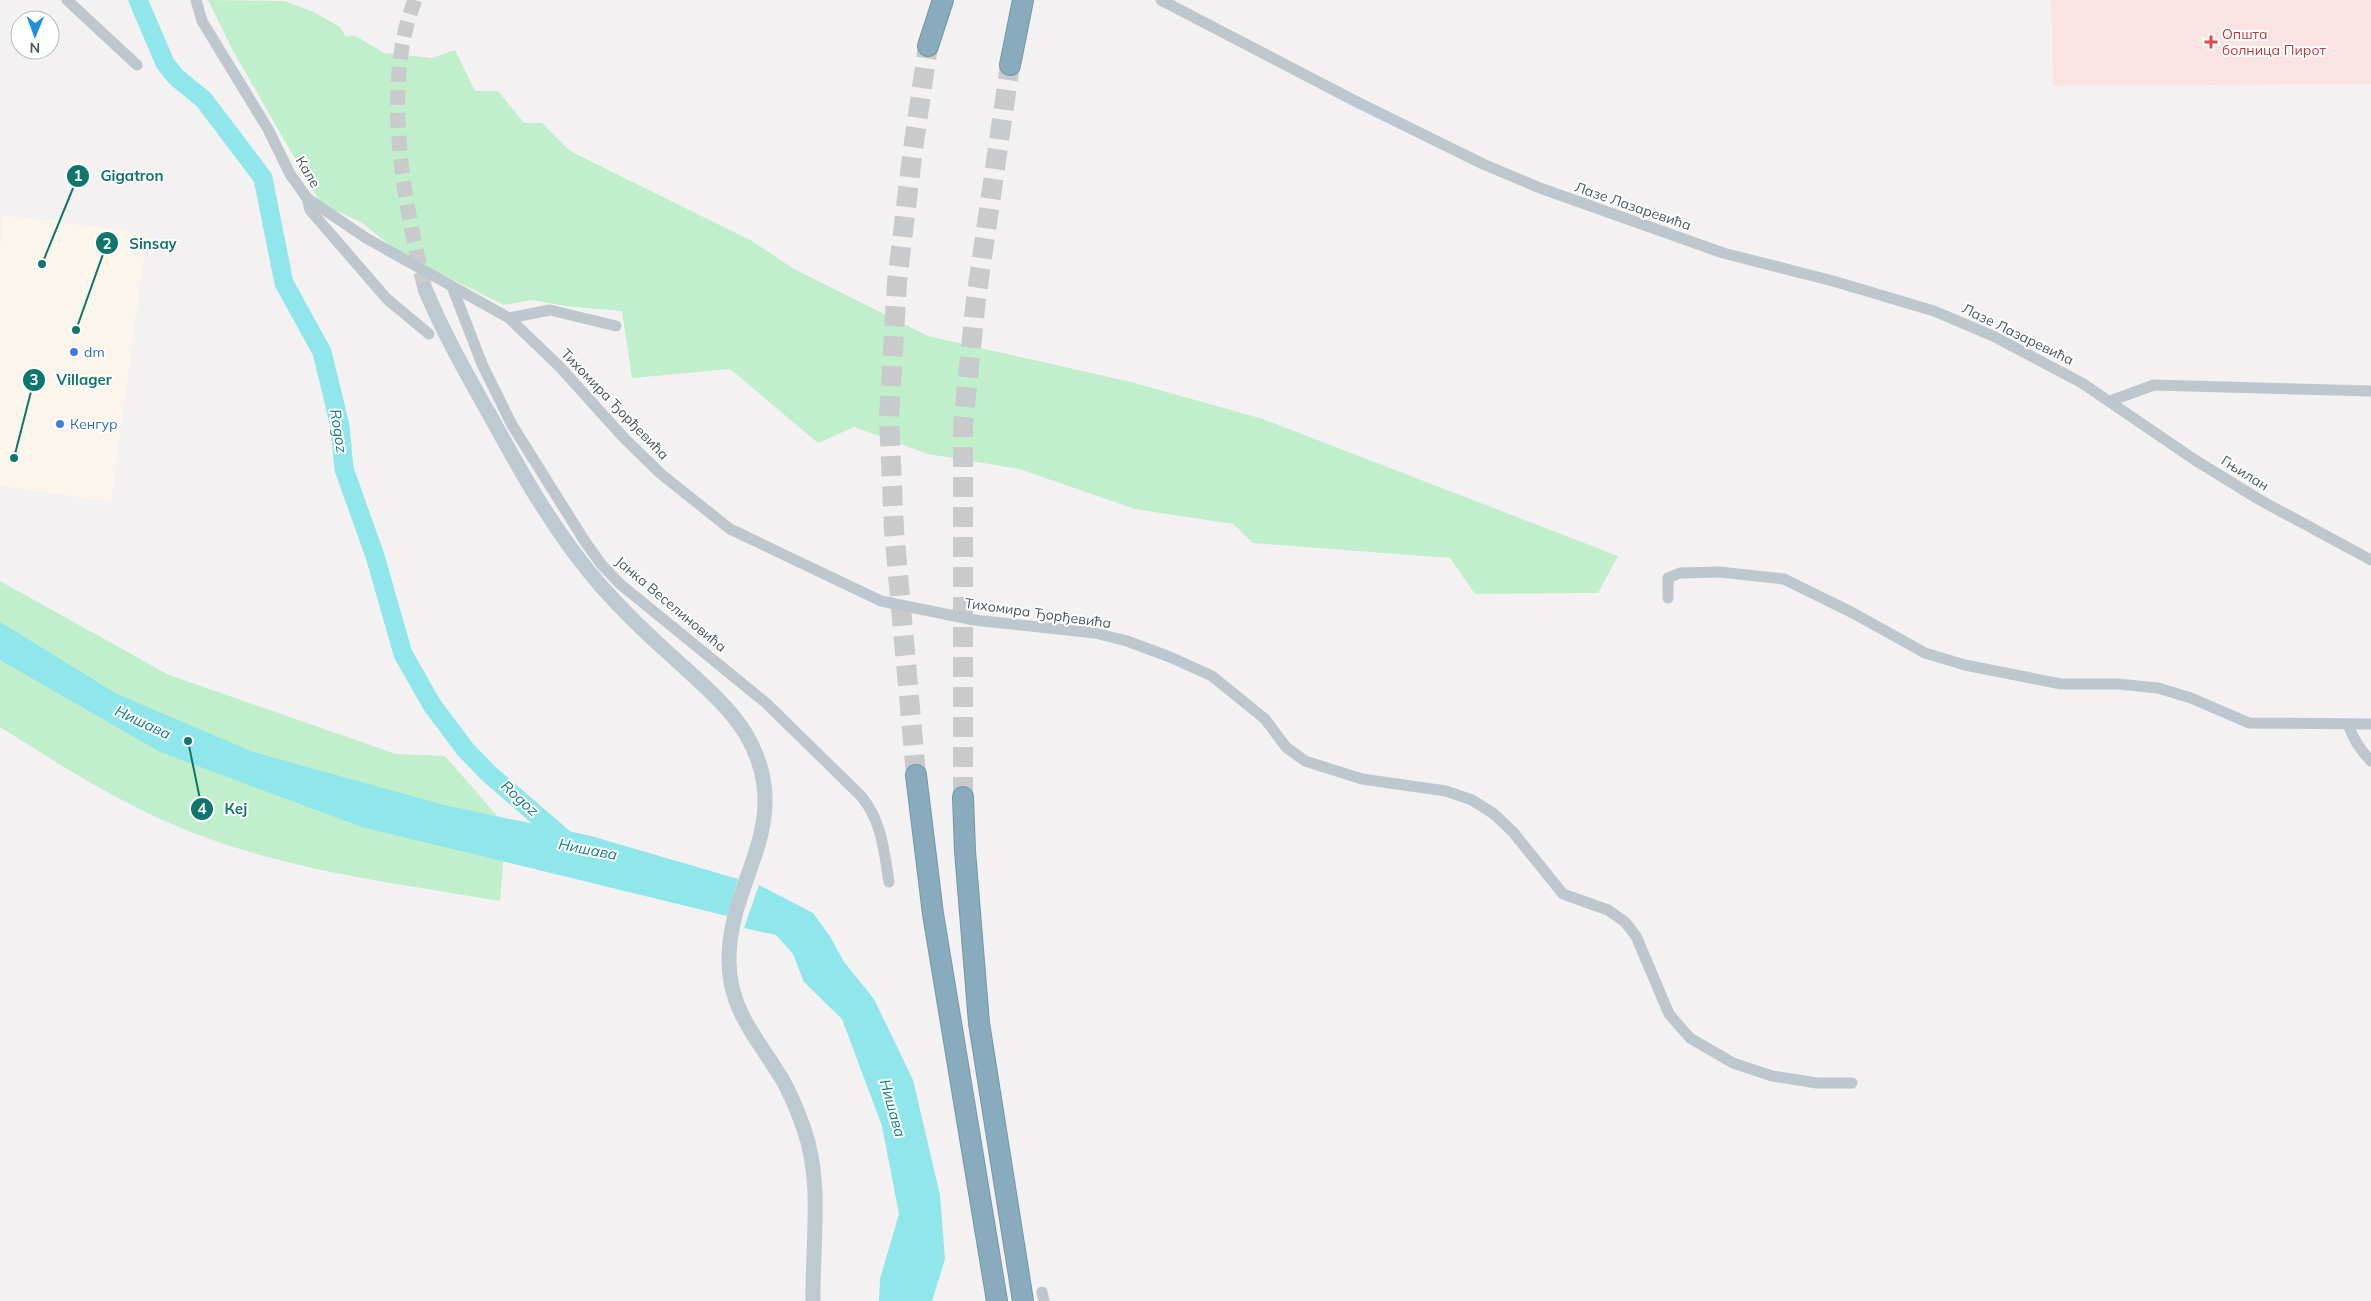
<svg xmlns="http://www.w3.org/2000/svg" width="2371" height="1301" font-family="Mulish,sans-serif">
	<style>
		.commercial { fill: #fcf5eb }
		.medical { fill: #fbe3e4 }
		.green { fill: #c1efcb }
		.water { fill: #8fe6eb }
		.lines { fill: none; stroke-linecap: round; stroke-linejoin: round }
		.river { stroke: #8fe6eb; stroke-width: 19 }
		.secondary-tunnel { stroke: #c8cacc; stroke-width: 15; stroke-dasharray: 15 8; stroke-linecap: butt }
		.highway-tunnel { stroke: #c8cacc; stroke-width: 20; stroke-dasharray: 20 10; stroke-linecap: butt }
		.highway-casing { stroke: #7596aa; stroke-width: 22 }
		.street { stroke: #bdc7cd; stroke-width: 11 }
		.secondary { stroke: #bdcad2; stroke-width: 15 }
		.highway { stroke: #89abbe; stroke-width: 20 }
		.health-dot { fill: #e0444e; stroke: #fff; stroke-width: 2 }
		.shop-dot { fill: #3f7fe0; stroke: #fff; stroke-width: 2 }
		.labels { text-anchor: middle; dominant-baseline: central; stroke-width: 4; stroke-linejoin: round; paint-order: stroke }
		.health-label { font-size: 14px; fill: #be3a42; stroke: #fff; text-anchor: start }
		.street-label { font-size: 14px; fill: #49575e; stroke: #fff }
		.shop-label { font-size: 14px; fill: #366cbe; stroke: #fff; text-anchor: start }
		.water-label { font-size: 15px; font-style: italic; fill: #107e84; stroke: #fff }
		.leader { fill: none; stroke: #0f766e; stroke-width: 2 }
		.callout-dot { fill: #0f766e; stroke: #fff; stroke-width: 2 }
		.mark-label { font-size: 15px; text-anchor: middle; font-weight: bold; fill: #fff }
		.callout-label { font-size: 15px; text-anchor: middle; font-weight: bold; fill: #0f766e; stroke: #fff; stroke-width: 4; stroke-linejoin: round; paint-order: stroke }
	</style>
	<rect width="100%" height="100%" fill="#f3f1f1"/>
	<path class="commercial" d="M 3,215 L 147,233 L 111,502 L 0,486 L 0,250 Z"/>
	<path class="medical" d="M 2051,0 L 2371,0 L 2371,84 L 2053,86 Z"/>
	<g class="green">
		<path d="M 208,0 L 284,1 L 314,12 L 340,27 L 346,37 L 354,35 L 384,53 L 432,58 L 455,50 L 475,91 L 498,91 L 524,123 L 542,123 L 570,151 L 752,241 L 794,269 L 928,336 L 1131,382 L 1263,419 L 1618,556 L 1598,593 L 1475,594 L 1450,558 L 1253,543 L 1233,524 L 1135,509 L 1019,469 L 928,454 L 854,427 L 818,443 L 730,369 L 632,378 L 622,311 L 565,306 L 532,300 L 504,305 L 401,254 L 361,222 L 321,204 L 232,49 Z"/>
		<path d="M 0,581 L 169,675 L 396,754 L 445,756 L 506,826 L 500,901 C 402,884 301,872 207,838 C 134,812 66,769 0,727 Z"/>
	</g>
	<g class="water">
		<path d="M 0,622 L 117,694 L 253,752 L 444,805 L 591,836 L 738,879 L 727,916 L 362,827 L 160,752 L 0,660 Z"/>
		<path d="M 759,885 L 813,913 L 831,938 L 844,962 L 874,999 L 913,1080 L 940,1195 L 945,1259 L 932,1301 L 879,1301 L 880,1279 L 899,1214 L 882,1126 L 842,1019 L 804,982 L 793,954 L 776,935 L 744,928 Z"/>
	</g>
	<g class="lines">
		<path class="river" d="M 138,0 L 165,63 L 176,77 L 204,100 L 263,178 L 284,283 L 322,352 L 340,426 L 344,469 L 375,556 L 403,654 L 432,705 L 465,749 L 488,773 L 569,843"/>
		<path class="secondary-tunnel" d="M 415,0 C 381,84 404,203 425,289"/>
		<g class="highway-tunnel">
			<path d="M 916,775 L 894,530 L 889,418 L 897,282 L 913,149 L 928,46"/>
			<path d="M 963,797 L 963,426 L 976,299 L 1010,65"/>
		</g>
		<defs>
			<g id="highway">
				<path d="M 928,46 L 943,0"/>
				<path d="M 1010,65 L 1023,0"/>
				<path d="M 916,775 L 933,914 L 997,1301"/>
				<path d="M 963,797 L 965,851 L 979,1023 L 1023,1301"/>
			</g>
		</defs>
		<use href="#highway" class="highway-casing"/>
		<g class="street">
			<path d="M 67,0 L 137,65"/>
			<path d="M 196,0 L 202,21 L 268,129 L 290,174 L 307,198 L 310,210 L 387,299 L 429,334"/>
			<path d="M 1161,0 L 1355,101 L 1483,164 L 1540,188 L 1723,253 L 1833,281 L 1934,311 L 1993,336 L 2082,383 L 2195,460 L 2260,500 L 2371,560"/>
			<path d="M 307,198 L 366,238 L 509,318 L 560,367 L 624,438 L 661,474 L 730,529 L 881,601 L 974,620 L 1095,633 L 1127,641 L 1170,657 L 1212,676 L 1265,719 L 1286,747 L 1305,761 L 1362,779 L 1446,791 L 1472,800 L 1494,814 L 1513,832 L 1563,894 L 1608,910 L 1625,922 L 1636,936 L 1669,1014 L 1690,1038 L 1733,1063 L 1772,1076 L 1817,1083 L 1852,1083"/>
			<path d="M 453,289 L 482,364 L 512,425 L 584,540 L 601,564 L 620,584 L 766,703 L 861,796 C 882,821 884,851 889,882"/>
			<path d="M 509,318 L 550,310 L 616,326"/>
			<path d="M 2110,401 L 2154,385 L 2371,391"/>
			<path d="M 1668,598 L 1668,578 L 1680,573 L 1719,572 L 1784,579 L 1853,613 L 1925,653 L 1965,665 L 2061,684 L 2118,684 L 2158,688 L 2191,698 L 2249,723 L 2371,724"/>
			<path d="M 2348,724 C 2353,739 2360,750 2371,761"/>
			<path d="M 1042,1292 L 1044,1301"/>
		</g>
		<path class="secondary" d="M 425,289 C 444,334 467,375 491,417 C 523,476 557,536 601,586 C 624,612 649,636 675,659 C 700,682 728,705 746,734 C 798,824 727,879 729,963 C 730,1015 763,1044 786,1086 C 793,1100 799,1115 804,1129 C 823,1183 812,1245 813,1301"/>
		<use href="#highway" class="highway"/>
	</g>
	<path class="health-dot" d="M2208.5 34.5h5v5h5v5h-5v5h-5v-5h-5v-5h5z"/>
	<g class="shop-dot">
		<circle cx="74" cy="352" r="5"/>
		<circle cx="60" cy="424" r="5"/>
	</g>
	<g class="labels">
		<g class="health-label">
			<text x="2222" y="34">Општа<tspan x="2222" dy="16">болница Пирот</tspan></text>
		</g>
		<g class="street-label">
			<text transform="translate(308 172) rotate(59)">Кале</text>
			<text transform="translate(1633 206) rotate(19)">Лазе Лазаревића</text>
			<text transform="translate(2018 334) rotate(26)">Лазе Лазаревића</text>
			<text transform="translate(615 404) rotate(46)">Тихомира Ђорђевића</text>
			<text transform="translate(2245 473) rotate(32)">Гњилан</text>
			<text transform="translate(671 604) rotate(40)">Јанка Веселиновића</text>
			<text transform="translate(1038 613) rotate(8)">Тихомира Ђорђевића</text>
		</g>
		<g class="shop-label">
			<text x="84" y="352">dm</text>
			<text x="70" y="424">Кенгур</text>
		</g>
		<g class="water-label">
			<text transform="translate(339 431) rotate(81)">Rogoz</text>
			<text transform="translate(143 722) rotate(25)">Нишава</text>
			<text transform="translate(520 798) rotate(42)">Rogoz</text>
			<text transform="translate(588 849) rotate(11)">Нишава</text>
			<text transform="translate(893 1108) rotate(74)">Нишава</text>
		</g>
	</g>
	<path class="leader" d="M42 264L78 176M76 330L107 243M14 458L34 380M188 741L202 809"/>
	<g class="callout-dot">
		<circle cx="42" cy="264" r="5"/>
		<circle cx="76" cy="330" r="5"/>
		<circle cx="14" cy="458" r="5"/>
		<circle cx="188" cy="741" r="5"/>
		<circle cx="78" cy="176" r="12"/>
		<circle cx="107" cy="243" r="12"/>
		<circle cx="34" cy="380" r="12"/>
		<circle cx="202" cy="809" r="12"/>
	</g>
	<g class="mark-label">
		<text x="78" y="181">1</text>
		<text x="107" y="249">2</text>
		<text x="34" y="385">3</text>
		<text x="202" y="814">4</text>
	</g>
	<g class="callout-label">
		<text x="132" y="181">Gigatron</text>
		<text x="153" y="249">Sinsay</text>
		<text x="84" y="385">Villager</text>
		<text x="236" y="814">Кеј</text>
	</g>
	<g transform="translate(35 35) rotate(181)"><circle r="24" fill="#ffffff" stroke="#b6bcbf"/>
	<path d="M0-4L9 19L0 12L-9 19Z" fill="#1c91e1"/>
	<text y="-8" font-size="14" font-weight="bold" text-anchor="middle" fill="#49575e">N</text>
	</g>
</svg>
